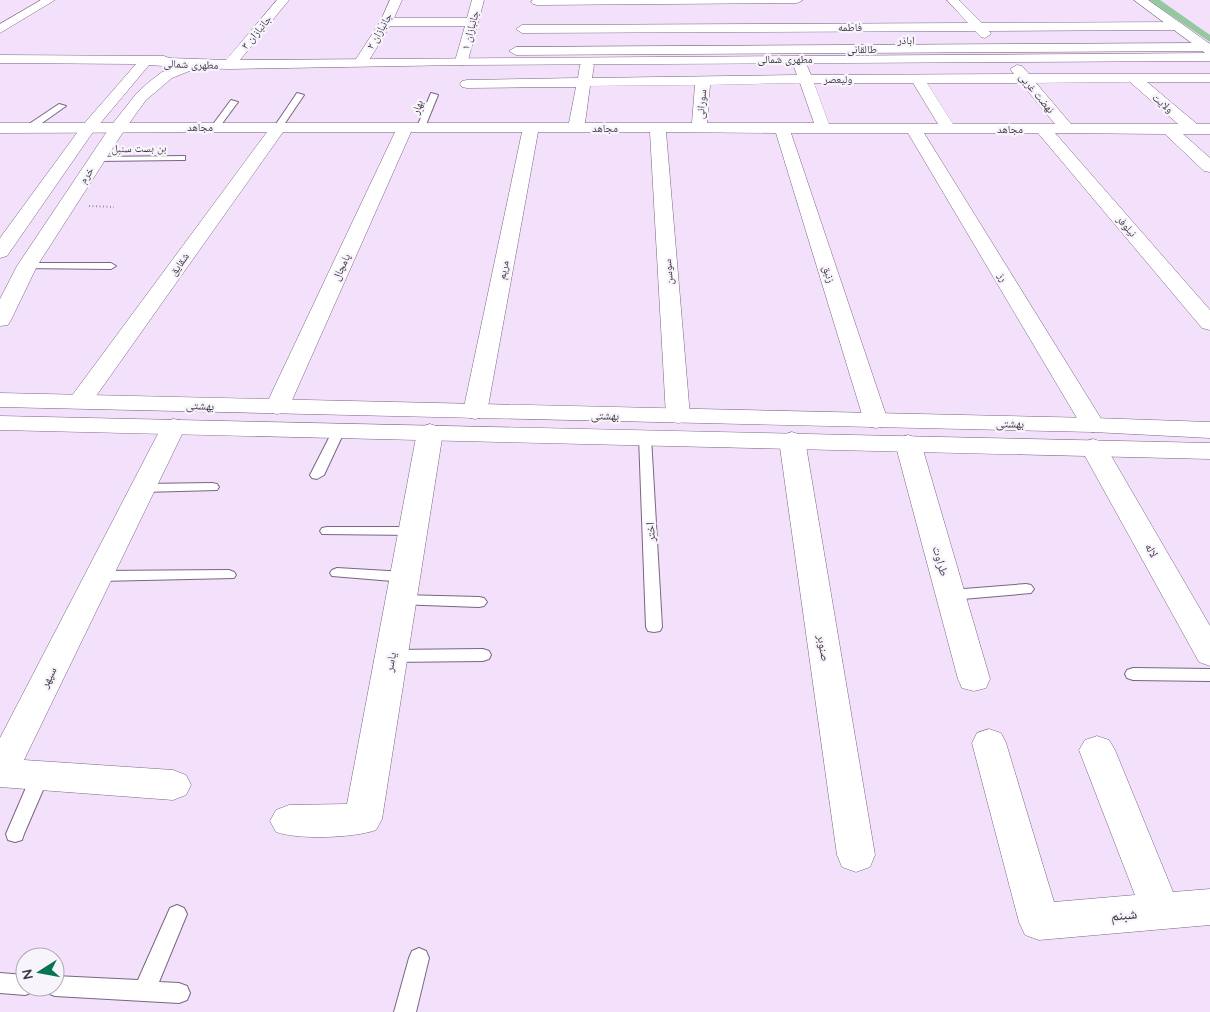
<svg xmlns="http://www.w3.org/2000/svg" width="1210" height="1012" font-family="Quicksand,'Noto Naskh Arabic',sans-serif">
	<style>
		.green { fill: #93c8a1 }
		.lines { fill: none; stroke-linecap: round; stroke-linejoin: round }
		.service-casing { stroke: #796682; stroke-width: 2 }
		.minor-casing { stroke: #796682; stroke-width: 1 }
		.tertiary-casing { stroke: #796682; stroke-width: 1 }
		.secondary-casing { stroke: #796682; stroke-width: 1 }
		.path { stroke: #9c8fa2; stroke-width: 2; stroke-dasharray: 1 2.5; stroke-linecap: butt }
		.service { fill: #fff; fill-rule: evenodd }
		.minor { fill: #fff; fill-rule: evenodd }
		.tertiary { fill: #fff; fill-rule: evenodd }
		.secondary { fill: #fff; fill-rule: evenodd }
		.labels { text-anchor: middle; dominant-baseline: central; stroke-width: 4.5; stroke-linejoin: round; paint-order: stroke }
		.far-street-label { font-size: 11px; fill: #423946; stroke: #f8f4fb }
		.street-label { font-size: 12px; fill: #423946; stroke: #f8f4fb }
		.near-street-label { font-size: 15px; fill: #423946; stroke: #f8f4fb }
	</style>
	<rect width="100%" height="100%" fill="#f3e1fb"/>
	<path class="green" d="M 1148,0 L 1160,0 L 1210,35 L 1210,42 Z"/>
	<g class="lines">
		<defs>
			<g id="service">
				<path d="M 297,93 L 304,95 L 281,129 L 275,129 L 274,127 Z"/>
				<path d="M 431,93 L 438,95 L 425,127 L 418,129 L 417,127 Z"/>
				<path d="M 231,100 L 238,102 L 218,129 L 212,129 L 211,127 Z"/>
				<path d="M 59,104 L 66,106 L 32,130 L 26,130 L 26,126 Z"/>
				<path d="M 185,156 L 185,160 L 182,160 L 96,161 L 92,159 L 96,157 Z"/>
				<path d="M 27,263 L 111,263 L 116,266 L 111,269 L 23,268 L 23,264 Z"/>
				<path d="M 339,426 L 345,430 L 324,475 L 317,479 L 312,478 L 310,475 L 333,430 Z"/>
				<path d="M 645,433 L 651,437 L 662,627 L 660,631 L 654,632 L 648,631 L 646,627 L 639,437 Z"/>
				<path d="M 212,483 L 217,484 L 219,487 L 217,490 L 143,492 L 136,488 L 143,484 Z"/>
				<path d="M 327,527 L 413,527 L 418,528 L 420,531 L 418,534 L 413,535 L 322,534 L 320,531 L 322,528 Z"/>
				<path d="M 337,568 L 405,572 L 410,573 L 412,577 L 410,581 L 405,582 L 332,576 L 330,573 L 332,570 Z"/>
				<path d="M 229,570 L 234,572 L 236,575 L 234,578 L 99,581 L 94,579 L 92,576 L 94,573 L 99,571 Z"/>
				<path d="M 1026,584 L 1031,585 L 1034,589 L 1031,593 L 951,600 L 946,599 L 943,595 L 946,591 L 951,590 Z"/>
				<path d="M 401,595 L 479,597 L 484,598 L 487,602 L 484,606 L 479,607 L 396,604 L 393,600 L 396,596 Z"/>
				<path d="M 483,649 L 489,651 L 491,655 L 489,659 L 483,661 L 391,662 L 385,660 L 383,656 L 385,652 L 391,650 Z"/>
				<path d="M 1133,668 L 1210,669 L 1210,681 L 1133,680 L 1127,678 L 1125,674 L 1127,670 Z"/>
				<path d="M 40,769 L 46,771 L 49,776 L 24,834 L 22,840 L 15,842 L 8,840 L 6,834 L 31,776 L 34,771 Z"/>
				<path d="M 177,905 L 184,908 L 187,914 L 159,982 L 179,983 L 187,986 L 190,993 L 187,1000 L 179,1003 L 55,996 L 47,993 L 45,987 L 55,987 L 55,976 L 138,980 L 170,908 Z"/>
				<path d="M 419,948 L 426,951 L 429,958 L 416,1012 L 394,1012 L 409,958 L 412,951 Z"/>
				<path d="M 0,973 L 25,975 L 25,987 L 35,987 L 33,992 L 25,995 L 0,993 Z"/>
			</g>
			<g id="minor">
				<path d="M 41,0 L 55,0 L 0,33 L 0,24 Z"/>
				<path d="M 390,0 L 402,0 L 394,18 L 467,18 L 472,0 L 484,0 L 467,64 L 462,65 L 455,61 L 465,26 L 390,26 L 366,65 L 356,65 L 354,62 L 380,22 Z"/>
				<path d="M 533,0 L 803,0 L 797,3 L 537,5 L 533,4 L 531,2 Z"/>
				<path d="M 947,0 L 959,0 L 982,23 L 1179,22 L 1185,26 L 1179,30 L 989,31 L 991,34 L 985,38 L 981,37 L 975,31 L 522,33 L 516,29 L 522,25 L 968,23 Z"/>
				<path d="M 1208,43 L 1210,44 L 1210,50 L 1208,51 L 516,55 L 509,51 L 516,47 Z"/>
				<path d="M 800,60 L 805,61 L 811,75 L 1014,74 L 1010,69 L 1017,65 L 1022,66 L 1029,74 L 1210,74 L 1210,82 L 1147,82 L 1197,124 L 1210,124 L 1210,134 L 1183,134 L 1210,158 L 1210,172 L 1204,171 L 1165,134 L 1055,133 L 1210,310 L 1210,330 L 1202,328 L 1038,133 L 924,133 L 1105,425 L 1102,430 L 1093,432 L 1084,430 L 908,133 L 791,133 L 888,421 L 885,426 L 876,428 L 867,426 L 864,421 L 776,133 L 666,132 L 690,416 L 687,421 L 678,423 L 669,421 L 666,416 L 650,132 L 538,132 L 487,412 L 484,417 L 475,419 L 466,417 L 463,412 L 522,132 L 411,132 L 289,407 L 286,412 L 277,414 L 268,412 L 265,407 L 395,132 L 283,132 L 89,406 L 80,408 L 71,406 L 68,401 L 267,132 L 0,133 L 0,123 L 569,123 L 576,87 L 467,88 L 462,87 L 460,84 L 462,81 L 467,80 L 578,78 L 580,65 L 587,61 L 594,65 L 592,78 L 797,75 L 793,64 ZM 1130,82 L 1178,124 L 1071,124 L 1036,83 ZM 800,83 L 814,123 L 707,123 L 710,85 ZM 814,83 L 913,83 L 938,124 L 829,124 ZM 927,83 L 1021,83 L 1055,124 L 953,124 ZM 695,85 L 692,123 L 585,123 L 590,86 Z"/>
				<path d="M 174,419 L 183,421 L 186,426 L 24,760 L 173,770 L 186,775 L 191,785 L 186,795 L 173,800 L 0,787 L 0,738 L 162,426 L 165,421 Z"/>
				<path d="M 430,424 L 439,427 L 443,432 L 382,819 L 376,830 C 354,838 298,840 276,832 L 270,821 L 276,810 L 289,805 L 347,804 L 417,432 L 421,427 Z"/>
				<path d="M 792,432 L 801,435 L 805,440 L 875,855 L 870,867 L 856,872 L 842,867 L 837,855 L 779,440 L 783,435 Z"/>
				<path d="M 908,435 L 917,438 L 921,443 L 990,679 L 986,688 L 974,691 L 962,688 L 958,679 L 895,443 L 899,438 Z"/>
				<path d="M 1093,439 L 1102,442 L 1106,447 L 1210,626 L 1210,666 L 1199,662 L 1080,447 L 1084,442 Z"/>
				<path d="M 989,729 L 1001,733 L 1006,743 L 1054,902 L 1135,895 L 1079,750 L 1085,740 L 1097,736 L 1109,740 L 1115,750 L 1173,892 L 1210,889 L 1210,925 L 1039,940 L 1025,935 L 1019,922 L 972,743 L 977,733 Z"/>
			</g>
			<g id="tertiary">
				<path d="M 277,0 L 289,0 L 240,60 L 1210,53 L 1210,61 L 462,65 L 229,69 L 197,68 L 172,78 L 146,100 L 125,129 L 37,266 L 11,320 L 8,325 L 0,326 L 0,299 L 17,266 L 110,127 L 136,94 L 149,82 L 162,72 L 178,67 L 149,65 L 93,132 L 7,256 L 0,258 L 0,238 L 82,126 L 136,64 L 0,63 L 0,55 L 164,56 L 169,58 L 226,60 Z"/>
				<path d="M 0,393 L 1093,418 L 1210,422 L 1210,438 L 1093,432 L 0,407 Z"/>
				<path d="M 0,416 L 1210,443 L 1210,459 L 0,430 Z"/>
			</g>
			<path id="secondary" d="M 1134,0 L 1148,0 L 1210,44 L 1210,54 L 1205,53 Z"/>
		</defs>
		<use href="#service" class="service-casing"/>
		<use href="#minor" class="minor-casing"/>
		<use href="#tertiary" class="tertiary-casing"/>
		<use href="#secondary" class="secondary-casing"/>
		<path class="path" d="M 89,206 L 114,207"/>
		<use href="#service" class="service"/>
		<use href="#minor" class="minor"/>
		<use href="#tertiary" class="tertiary"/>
		<use href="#secondary" class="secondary"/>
	</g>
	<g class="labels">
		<g class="far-street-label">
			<text x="850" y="27">فاطمه</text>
			<text transform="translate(470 30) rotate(-75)">جانبازان ۱</text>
			<text transform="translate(379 31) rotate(-60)">جانبازان ۲</text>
			<text transform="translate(256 32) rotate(-50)">جانبازان ۳</text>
			<text x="906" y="40">اباذر</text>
			<text x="862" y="49">طالقانی</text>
			<text x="785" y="59">مطهری شمالی</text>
			<text transform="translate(191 64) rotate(2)">مطهری شمالی</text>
			<text x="838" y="79">ولیعصر</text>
			<text transform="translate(1037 93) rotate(50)">نهضت غربی</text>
			<text transform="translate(1163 103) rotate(40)">ولایت</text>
			<text transform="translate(701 104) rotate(-85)">سورانی</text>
			<text transform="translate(417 107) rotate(-69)">بهار</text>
			<text x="200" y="127">مجاهد</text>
			<text x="605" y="128">مجاهد</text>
			<text x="1010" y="129">مجاهد</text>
			<text transform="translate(139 148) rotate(-1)">بن بست سنبل</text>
			<text transform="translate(86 175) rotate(-57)">خرم</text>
			<text transform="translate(1127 226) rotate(49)">نیلوفر</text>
			<text transform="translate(179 264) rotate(-54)">شقایق</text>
			<text transform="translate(341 267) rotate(-65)">پامچال</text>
			<text transform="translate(503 270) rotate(-79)">مریم</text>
			<text transform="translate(668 272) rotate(-94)">سوسن</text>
			<text transform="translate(829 274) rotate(72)">زنبق</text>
			<text transform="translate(1003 277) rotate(59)">رز</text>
		</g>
		<g class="street-label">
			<text transform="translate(200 405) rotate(2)">بهشتی</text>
			<text transform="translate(605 415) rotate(1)">بهشتی</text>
			<text transform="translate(1010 423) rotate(1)">بهشتی</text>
			<text transform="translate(650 532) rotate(-93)">اختر</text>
			<text transform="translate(1152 550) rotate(61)">لاله</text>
			<text transform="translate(941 561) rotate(74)">طراوت</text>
			<text transform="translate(824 648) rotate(81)">صنوبر</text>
			<text transform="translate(390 662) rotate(-80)">یاسر</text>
			<text transform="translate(48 677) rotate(-63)">سپهر</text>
		</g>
		<g class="near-street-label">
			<text transform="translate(1124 914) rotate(-5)">شبنم</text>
		</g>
	</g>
	<g transform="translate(40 972) rotate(259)"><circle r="24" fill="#f8f4fb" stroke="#afa9b3"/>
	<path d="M0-4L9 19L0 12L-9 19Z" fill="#077650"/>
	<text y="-8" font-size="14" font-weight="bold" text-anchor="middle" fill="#423946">N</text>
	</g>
</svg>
